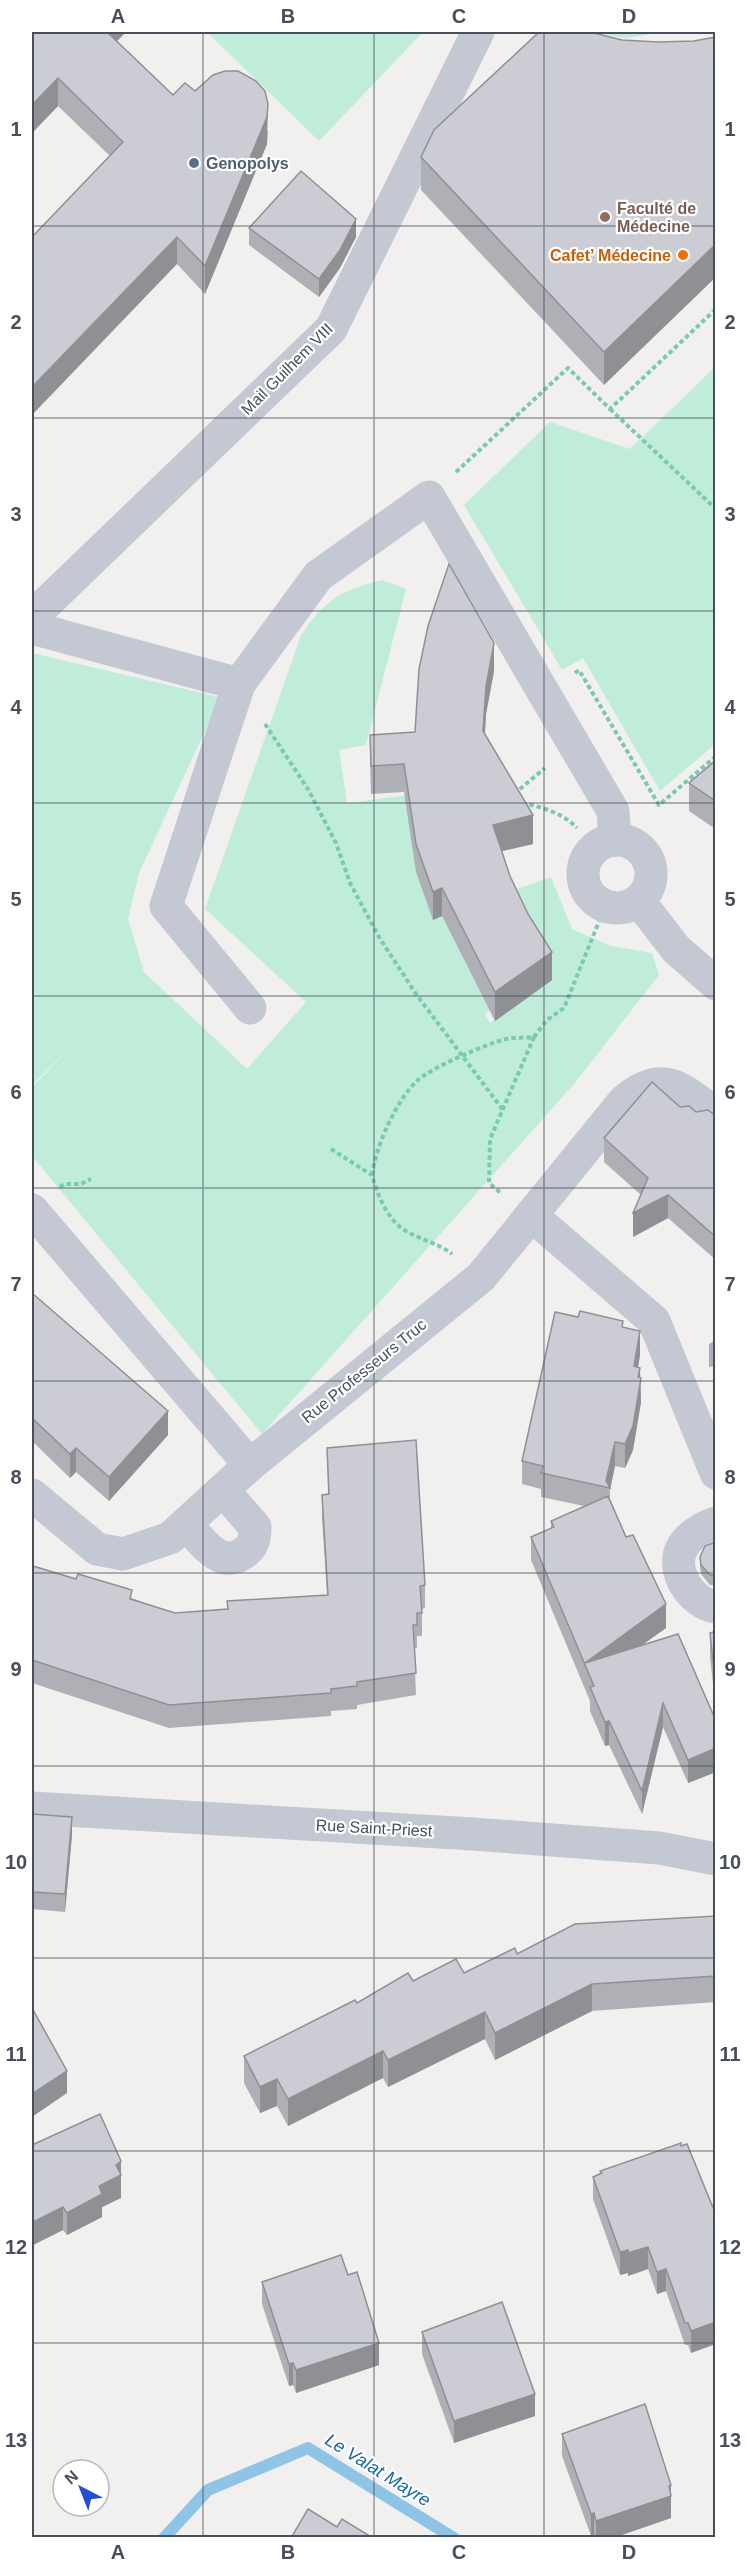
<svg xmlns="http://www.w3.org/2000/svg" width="747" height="2569" font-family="Arial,sans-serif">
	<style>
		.green { fill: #c0ecda }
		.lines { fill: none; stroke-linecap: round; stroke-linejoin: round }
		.stream { stroke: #90c4e7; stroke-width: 12 }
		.path { stroke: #7ac9b1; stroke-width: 4; stroke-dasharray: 4.5 3; stroke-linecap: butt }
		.minor { stroke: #c3c8d3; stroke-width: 33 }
		.wall { fill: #afb0b6 }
		.shaded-wall { fill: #8f9094 }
		.building { fill: #cccdd4; stroke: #8f9094; stroke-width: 1.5 }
		.grid { fill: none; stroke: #484f5b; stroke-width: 1.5; stroke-opacity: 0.55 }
		.service-dot { fill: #5c6f8a; stroke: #fff; stroke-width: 2 }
		.education-dot { fill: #8d6e63; stroke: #fff; stroke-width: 2 }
		.food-dot { fill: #e8710a; stroke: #fff; stroke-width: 2 }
		.labels { text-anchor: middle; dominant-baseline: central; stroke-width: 4.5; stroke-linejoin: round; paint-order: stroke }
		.service-label { font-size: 16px; font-weight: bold; fill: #4e5e75; stroke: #fff; text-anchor: start }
		.education-label { font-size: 16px; font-weight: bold; fill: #785e54; stroke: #fff; text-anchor: start }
		.food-label { font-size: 16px; font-weight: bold; fill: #c56008; stroke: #fff; text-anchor: end }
		.street-label { font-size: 16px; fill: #484f5b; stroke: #fff }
		.water-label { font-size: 18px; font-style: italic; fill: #1469a2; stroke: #fff }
		.neatline { fill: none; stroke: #484f5b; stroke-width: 2 }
		.grid-label { font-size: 20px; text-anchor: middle; font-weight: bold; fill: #484f5b }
	</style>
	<rect width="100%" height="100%" fill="#f1f0ef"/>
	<g class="green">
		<path d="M 207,32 L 423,32 L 319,141 Z"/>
		<path d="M 591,32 L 664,32 L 626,38 Z"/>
		<path d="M 715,367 L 715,744 L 660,791 L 583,658 L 562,670 L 464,505 L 550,422 L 630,449 Z"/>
		<path d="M 382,580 L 406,589 L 366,745 L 339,750 L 347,803 L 416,794 L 434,920 L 442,916 L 490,1011 L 485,1014 L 490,1023 L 552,980 L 506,893 L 551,877 L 572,929 L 611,946 L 652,953 L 659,975 L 574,1084 L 262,1434 L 32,1156 L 32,1087 L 77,1041 L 32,1085 L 32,653 L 223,698 L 198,746 L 139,873 L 128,919 L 144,972 L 247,1069 L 306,1002 L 205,909 L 300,638 C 322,601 341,590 382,580 Z"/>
	</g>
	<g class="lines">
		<path class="stream" d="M 164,2538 L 208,2490 L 308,2448 L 454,2538"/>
		<g class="path">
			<path d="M 610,409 L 716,509"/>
			<path d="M 456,472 L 568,368 L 610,409 L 716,309"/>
			<path d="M 575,673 L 579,670 L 659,805 L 716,756"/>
			<path d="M 265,724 L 308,789 L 336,843 L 350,883 L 379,937 L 416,994 L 503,1110"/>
			<path d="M 514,794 L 545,768"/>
			<path d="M 522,803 C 542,807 563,813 577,828"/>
			<path d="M 534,1037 L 547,1020 L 564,1008 L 604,909"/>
			<path d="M 331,1149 L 372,1175 C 377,1194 388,1221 406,1231 C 421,1240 438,1243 452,1254"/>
			<path d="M 372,1175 C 376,1146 396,1100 418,1080 C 431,1068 488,1043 506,1039 C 515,1037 525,1038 534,1037 L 490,1139 L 489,1183 L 502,1194"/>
			<path d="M 60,1187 L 64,1184 L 81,1184 L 91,1179"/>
		</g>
		<g class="minor">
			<path d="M 32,617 L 331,329 L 478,32"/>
			<path d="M 32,628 L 239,684"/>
			<circle cx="617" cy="874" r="34"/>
			<path d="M 639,901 L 676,949 L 716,984"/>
			<path d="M 250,1008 L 166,906 L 239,684 L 318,576 L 429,497 L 613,811 L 615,840"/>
			<path d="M 32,1210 L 250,1465 L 481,1277 L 624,1101 C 663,1068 681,1088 716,1114"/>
			<path d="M 531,1215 L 654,1321 L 716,1473"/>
			<path d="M 32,1495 L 97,1549 L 123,1554 L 170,1538 L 250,1465"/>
			<path d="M 716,1523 C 703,1527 688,1536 682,1548 C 670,1571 692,1604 716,1607"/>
			<path d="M 186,1524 C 200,1539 219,1569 242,1554 C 253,1548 255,1539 255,1527 L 223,1490"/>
			<path d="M 32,1808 L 473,1834 L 659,1848 L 716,1859"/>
		</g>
	</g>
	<g class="wall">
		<path d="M 32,32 L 126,32 L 117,41 L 173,95 L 195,91 L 268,131 L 267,144 L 205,294 L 177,264 L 110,156 L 58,106 L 32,133 Z"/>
		<path d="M 622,40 L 604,385 L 421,190 L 421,157 Z"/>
		<path d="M 249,228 L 356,237 L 340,268 L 319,297 L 249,245 Z"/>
		<path d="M 494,671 L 486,714 L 485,734 L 533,844 L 502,851 L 510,876 L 552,980 L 495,1021 L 442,916 L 433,920 L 416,872 L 404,792 L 371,794 L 370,763 L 370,735 L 415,732 Z"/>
		<path d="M 716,760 L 716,829 L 714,828 L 689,811 L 689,783 Z"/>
		<path d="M 680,1107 L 696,1112 L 716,1116 L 716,1260 L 668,1218 L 633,1237 L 641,1195 L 604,1162 L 604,1138 Z"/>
		<path d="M 32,1293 L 168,1435 L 109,1501 L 76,1472 L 70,1478 L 32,1441 Z"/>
		<path d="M 623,1328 L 640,1355 L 638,1367 L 640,1378 L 641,1402 L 633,1450 L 625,1468 L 615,1466 L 610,1490 L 610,1500 L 666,1628 L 642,1645 L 716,1721 L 716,1772 L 688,1783 L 663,1727 L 642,1814 L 609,1745 L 605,1746 L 590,1711 L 590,1701 L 531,1560 L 531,1537 L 551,1529 L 551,1521 L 584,1506 L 541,1497 L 541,1489 L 522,1484 L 522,1461 Z"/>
		<path d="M 716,1340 L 716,1366 L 709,1367 L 709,1344 Z"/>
		<path d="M 327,1448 L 425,1585 L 425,1608 L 422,1609 L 422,1636 L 417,1636 L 417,1648 L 414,1648 L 416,1695 L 357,1705 L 357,1709 L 331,1711 L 331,1716 L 169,1728 L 32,1683 L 32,1571 L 76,1579 L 175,1613 L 227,1609 L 227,1601 L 327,1595 L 322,1518 L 322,1495 L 328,1494 Z"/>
		<path d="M 716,1542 L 716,1585 L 710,1585 L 701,1574 L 700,1566 L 700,1557 Z"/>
		<path d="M 716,1631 L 716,1711 L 710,1657 L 710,1633 Z"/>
		<path d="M 32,1814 L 72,1835 L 65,1912 L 32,1909 Z"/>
		<path d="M 716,1916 L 716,2002 L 592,2011 L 495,2060 L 485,2039 L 388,2087 L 383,2078 L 288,2126 L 277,2106 L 260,2113 L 244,2083 L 244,2056 L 357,2003 L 413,1981 L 464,1973 L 517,1954 Z"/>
		<path d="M 32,2145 L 121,2184 L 121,2198 L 102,2207 L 102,2217 L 67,2235 L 63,2230 L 33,2245 L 32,2242 Z"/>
		<path d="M 681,2146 L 716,2215 L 691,2353 L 688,2345 L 685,2345 L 666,2291 L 657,2294 L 648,2269 L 628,2276 L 628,2273 L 620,2275 L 593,2199 L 593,2177 L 600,2174 L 600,2171 Z"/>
		<path d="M 262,2282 L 379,2365 L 296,2393 L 293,2385 L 289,2386 L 262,2304 Z"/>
		<path d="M 422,2332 L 535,2416 L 454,2443 L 422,2354 Z"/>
		<path d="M 562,2434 L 671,2485 L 671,2518 L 613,2538 L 595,2538 L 594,2535 L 591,2536 L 562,2456 Z"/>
	</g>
	<g class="shaded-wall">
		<path d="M 103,32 L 126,32 L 103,55 Z"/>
		<path d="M 58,78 L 58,106 L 32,133 L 32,105 Z"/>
		<path d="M 268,104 L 267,144 L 205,294 L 205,266 Z"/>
		<path d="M 356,219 L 356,237 L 340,268 L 319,297 L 319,279 Z"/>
		<path d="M 177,237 L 177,264 L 32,415 L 32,387 Z"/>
		<path d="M 716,244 L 716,277 L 604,385 L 604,352 Z"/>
		<path d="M 494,643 L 494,671 L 486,714 L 483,759 L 483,731 L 486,686 Z"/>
		<path d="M 533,815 L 533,844 L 493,853 L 493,825 Z"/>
		<path d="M 442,888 L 442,916 L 433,920 L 433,892 Z"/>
		<path d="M 552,952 L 552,980 L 495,1021 L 495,992 Z"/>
		<path d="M 668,1195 L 668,1218 L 633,1237 L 633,1213 Z"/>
		<path d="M 640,1331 L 640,1355 L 634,1390 L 634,1366 Z"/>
		<path d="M 640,1368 L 641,1402 L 633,1450 L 625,1468 L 625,1444 Z"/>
		<path d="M 168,1411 L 168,1435 L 109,1501 L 109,1477 Z"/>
		<path d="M 615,1442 L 615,1466 L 610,1490 L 610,1488 L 606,1481 Z"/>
		<path d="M 76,1448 L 76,1472 L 70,1478 L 70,1454 Z"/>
		<path d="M 666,1604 L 666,1628 L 592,1681 L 585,1663 Z"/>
		<path d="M 663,1703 L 663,1727 L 642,1814 L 642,1791 Z"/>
		<path d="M 609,1721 L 609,1745 L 605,1746 L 605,1722 Z"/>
		<path d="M 716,1748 L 716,1772 L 688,1783 L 688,1760 Z"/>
		<path d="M 72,1817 L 72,1835 L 65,1912 L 65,1894 Z"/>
		<path d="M 592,1984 L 592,2011 L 495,2060 L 495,2033 Z"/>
		<path d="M 485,2012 L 485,2039 L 388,2087 L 388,2060 Z"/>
		<path d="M 383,2051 L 383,2078 L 288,2126 L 288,2099 Z"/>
		<path d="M 67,2071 L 67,2093 L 32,2117 L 32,2094 Z"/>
		<path d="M 277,2079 L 277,2106 L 260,2113 L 260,2087 Z"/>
		<path d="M 121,2161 L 121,2198 L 102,2207 L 102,2217 L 67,2235 L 67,2213 L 99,2186 L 116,2165 Z"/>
		<path d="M 63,2207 L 63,2230 L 33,2245 L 33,2222 Z"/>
		<path d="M 648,2247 L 648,2269 L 628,2276 L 628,2253 Z"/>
		<path d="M 628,2250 L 628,2273 L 620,2275 L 620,2252 Z"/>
		<path d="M 666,2269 L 666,2291 L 657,2294 L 657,2272 Z"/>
		<path d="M 716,2322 L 716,2344 L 691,2353 L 691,2331 Z"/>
		<path d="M 379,2343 L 379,2365 L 296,2393 L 296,2370 Z"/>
		<path d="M 293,2363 L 293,2385 L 289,2386 L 289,2364 Z"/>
		<path d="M 535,2394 L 535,2416 L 454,2443 L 454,2421 Z"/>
		<path d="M 671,2485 L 671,2518 L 613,2538 L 596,2538 L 596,2521 Z"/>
		<path d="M 594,2513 L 594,2535 L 591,2536 L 591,2514 Z"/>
	</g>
	<g class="building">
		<path d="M 32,32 L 107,32 L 173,95 L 185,83 L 195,91 L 213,75 L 225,71 L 238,71 L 256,81 L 265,91 L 268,104 L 267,117 L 205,266 L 177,237 L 32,387 L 32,237 L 123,142 L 58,78 L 32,105 Z"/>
		<path d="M 539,32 L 590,32 L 622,40 L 658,42 L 694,41 L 716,37 L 716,244 L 604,352 L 421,157 L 434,130 Z"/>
		<path d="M 301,171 L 356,219 L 340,250 L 319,279 L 249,228 Z"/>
		<path d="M 449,564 L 494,643 L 486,686 L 483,731 L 533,815 L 493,825 L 510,876 L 528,914 L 552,952 L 495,992 L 442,888 L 433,892 L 416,844 L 404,764 L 371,766 L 370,735 L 415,732 L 419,669 L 428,626 Z"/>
		<path d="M 716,760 L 716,800 L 714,800 L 689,783 Z"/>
		<path d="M 652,1082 L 680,1107 L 689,1106 L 696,1112 L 708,1110 L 716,1116 L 716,1237 L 668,1195 L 633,1213 L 648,1178 L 604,1138 Z"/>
		<path d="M 32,1293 L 168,1411 L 109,1477 L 76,1448 L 70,1454 L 32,1418 L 32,1415 L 33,1413 L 32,1411 Z"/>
		<path d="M 580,1311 L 623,1321 L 622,1327 L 640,1331 L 634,1366 L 640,1368 L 638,1377 L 641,1378 L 633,1426 L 625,1444 L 615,1442 L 606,1481 L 610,1488 L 541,1473 L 543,1466 L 522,1461 L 555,1312 L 578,1317 Z"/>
		<path d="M 416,1440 L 425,1585 L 420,1586 L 422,1613 L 417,1613 L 417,1625 L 413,1625 L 416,1673 L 357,1682 L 357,1686 L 331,1689 L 331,1693 L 169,1705 L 32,1660 L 32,1571 L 33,1566 L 76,1579 L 78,1574 L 132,1590 L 130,1599 L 175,1613 L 228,1609 L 227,1601 L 328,1595 L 322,1495 L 329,1494 L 327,1448 Z"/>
		<path d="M 608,1496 L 626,1537 L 633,1535 L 666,1604 L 585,1663 L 678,1634 L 716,1721 L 716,1748 L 688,1760 L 663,1703 L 642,1791 L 609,1721 L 605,1722 L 590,1687 L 594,1686 L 531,1537 L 554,1527 L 551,1521 Z"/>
		<path d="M 716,1542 L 716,1576 L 710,1575 L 701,1565 L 700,1557 L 705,1546 Z"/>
		<path d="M 716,1631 L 716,1688 L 710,1633 Z"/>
		<path d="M 32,1814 L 72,1817 L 65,1894 L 32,1892 Z"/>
		<path d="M 716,1916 L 716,1976 L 592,1984 L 495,2033 L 485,2012 L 388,2060 L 383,2051 L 288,2099 L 277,2079 L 260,2087 L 244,2056 L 355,2000 L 357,2003 L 408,1973 L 413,1981 L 456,1959 L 464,1973 L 515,1948 L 517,1954 L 575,1924 Z"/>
		<path d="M 32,2008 L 67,2071 L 32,2094 Z"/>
		<path d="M 100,2114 L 121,2161 L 116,2165 L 121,2175 L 99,2186 L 102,2194 L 67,2213 L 63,2207 L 33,2222 L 32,2219 L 32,2145 Z"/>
		<path d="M 681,2143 L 681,2146 L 687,2144 L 716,2215 L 716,2322 L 691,2331 L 688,2323 L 685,2323 L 666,2269 L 657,2272 L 648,2247 L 628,2253 L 628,2250 L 620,2252 L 593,2177 L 602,2173 L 600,2171 Z"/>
		<path d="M 341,2255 L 348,2275 L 357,2272 L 379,2343 L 296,2370 L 293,2363 L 289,2364 L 262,2282 Z"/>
		<path d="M 502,2302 L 535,2394 L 454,2421 L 422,2332 Z"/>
		<path d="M 645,2404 L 671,2485 L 669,2486 L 671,2496 L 596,2521 L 594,2513 L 591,2514 L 562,2434 Z"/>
		<path d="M 308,2509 L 337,2527 L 342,2519 L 373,2538 L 291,2538 Z"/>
	</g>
	<path class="grid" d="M 203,32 L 203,2538M 374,32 L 374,2538M 544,32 L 544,2538M 32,226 L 716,226M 32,418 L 716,418M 32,611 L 716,611M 32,803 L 716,803M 32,996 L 716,996M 32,1188 L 716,1188M 32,1381 L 716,1381M 32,1573 L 716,1573M 32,1766 L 716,1766M 32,1958 L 716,1958M 32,2151 L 716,2151M 32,2343 L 716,2343"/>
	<circle class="service-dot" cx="194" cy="163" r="6"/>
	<circle class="education-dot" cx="605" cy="217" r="6"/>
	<circle class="food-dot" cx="683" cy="255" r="6"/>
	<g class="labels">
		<g class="service-label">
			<text x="206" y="163">Genopolys</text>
		</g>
		<g class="education-label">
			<text x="617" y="208">Faculté de<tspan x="617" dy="18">Médecine</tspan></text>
		</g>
		<g class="food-label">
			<text x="671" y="255">Cafet’ Médecine</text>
		</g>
		<g class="street-label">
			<text transform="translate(287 369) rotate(-45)">Mail Guilhem VIII</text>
			<text transform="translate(364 1371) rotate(-39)">Rue Professeurs Truc</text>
			<text transform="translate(374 1828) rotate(3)">Rue Saint-Priest</text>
		</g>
		<g class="water-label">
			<text transform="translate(378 2470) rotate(32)">Le Valat Mayre</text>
		</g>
	</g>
	<rect width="747" height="2569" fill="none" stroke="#ffffff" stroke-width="66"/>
	<g transform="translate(81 2488) rotate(318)"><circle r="28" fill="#ffffff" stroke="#b6b9bd" stroke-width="1.5"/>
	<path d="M0-4.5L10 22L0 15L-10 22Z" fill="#234fd7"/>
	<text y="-9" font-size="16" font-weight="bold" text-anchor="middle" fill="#484f5b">N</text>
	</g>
	<rect x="33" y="33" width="681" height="2503" class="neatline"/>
	<g class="grid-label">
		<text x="118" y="23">A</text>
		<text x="288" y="23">B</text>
		<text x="459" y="23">C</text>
		<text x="629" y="23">D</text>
		<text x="16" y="136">1</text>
		<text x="730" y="136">1</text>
		<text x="16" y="329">2</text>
		<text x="730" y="329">2</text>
		<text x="16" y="521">3</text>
		<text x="730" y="521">3</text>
		<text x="16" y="714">4</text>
		<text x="730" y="714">4</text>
		<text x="16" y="906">5</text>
		<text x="730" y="906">5</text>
		<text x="16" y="1099">6</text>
		<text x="730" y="1099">6</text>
		<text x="16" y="1291">7</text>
		<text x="730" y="1291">7</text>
		<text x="16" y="1484">8</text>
		<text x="730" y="1484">8</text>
		<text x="16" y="1676">9</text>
		<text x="730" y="1676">9</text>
		<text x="16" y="1869">10</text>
		<text x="730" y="1869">10</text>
		<text x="16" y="2061">11</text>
		<text x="730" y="2061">11</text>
		<text x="16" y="2254">12</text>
		<text x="730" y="2254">12</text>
		<text x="16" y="2447">13</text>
		<text x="730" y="2447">13</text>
		<text x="118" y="2559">A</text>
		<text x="288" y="2559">B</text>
		<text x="459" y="2559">C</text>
		<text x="629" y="2559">D</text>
	</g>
</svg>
